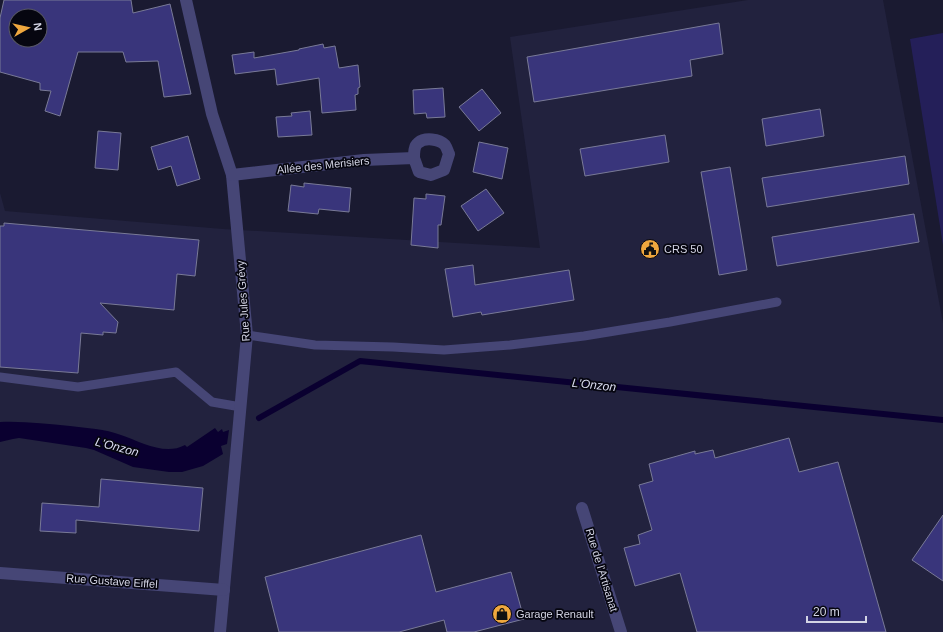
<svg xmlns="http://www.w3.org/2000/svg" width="943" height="632" font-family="Arial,sans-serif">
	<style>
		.built { fill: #22223e }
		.green { fill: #241f59 }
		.water { fill: #0a0030 }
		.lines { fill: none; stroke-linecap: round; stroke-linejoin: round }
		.stream { stroke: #0a0030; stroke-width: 6 }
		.building { fill: #39357b; stroke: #797a97; fill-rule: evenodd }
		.service { stroke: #464676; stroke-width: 9 }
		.minor { stroke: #464676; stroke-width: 12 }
		.labels { text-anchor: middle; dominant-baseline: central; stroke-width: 3.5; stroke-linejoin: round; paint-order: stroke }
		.street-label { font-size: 11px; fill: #d3d4e4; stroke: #060610 }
		.poi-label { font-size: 11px; fill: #d3d4e4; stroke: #060610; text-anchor: start }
		.water-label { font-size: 12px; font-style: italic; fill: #dddff4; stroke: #060610 }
	</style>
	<rect width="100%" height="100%" fill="#1a1a31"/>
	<path class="built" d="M 748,0 L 883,0 L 943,323 L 943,632 L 0,632 L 0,193 L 5,211 L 223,229 L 540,248 L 510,37 Z"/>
	<path class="green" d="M 943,33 L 943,245 L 910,39 Z"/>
	<path class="water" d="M 0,422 C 24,421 47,424 70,426 C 87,428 105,429 121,435 C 141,442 165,456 185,445 L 187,447 L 215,428 L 218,432 L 222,429 L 223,432 L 229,430 L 227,444 L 221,446 L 223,454 L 203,466 L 182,472 L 169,472 L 133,467 L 94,450 L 86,448 L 19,438 L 13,439 L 0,442 Z"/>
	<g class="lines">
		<path class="stream" d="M 259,418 L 360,361 L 943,420"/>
	</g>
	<g class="building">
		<path d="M 4,0 L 131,0 L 133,13 L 170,4 L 191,94 L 164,97 L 158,61 L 126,62 L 123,52 L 78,52 L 60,116 L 45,111 L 51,91 L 40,90 L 40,83 L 0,72 L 0,18 ZM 16,16 L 40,16 L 40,40 L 16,40 Z"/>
		<path d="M 719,23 L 723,54 L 690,60 L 692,76 L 534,102 L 527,57 Z"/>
		<path d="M 323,44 L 324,48 L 335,46 L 339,68 L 358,65 L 360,87 L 358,88 L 358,94 L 355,95 L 356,110 L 322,113 L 319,78 L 277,85 L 275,69 L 235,74 L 232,55 L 254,52 L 254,58 L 299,50 L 299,49 Z"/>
		<path d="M 443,88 L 445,117 L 427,118 L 426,113 L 414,114 L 413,90 Z"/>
		<path d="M 482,89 L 501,113 L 479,131 L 459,107 Z"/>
		<path d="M 820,109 L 824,136 L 766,146 L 762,119 Z"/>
		<path d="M 310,111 L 312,135 L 278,137 L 276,117 L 292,116 L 291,113 Z"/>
		<path d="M 98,131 L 121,133 L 118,170 L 95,168 Z"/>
		<path d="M 665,135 L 669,162 L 585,176 L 580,149 Z"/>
		<path d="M 188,136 L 200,179 L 177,186 L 171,166 L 158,170 L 151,147 Z"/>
		<path d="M 479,142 L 508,148 L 502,179 L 473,172 Z"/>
		<path d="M 905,156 L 909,184 L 767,207 L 762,178 Z"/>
		<path d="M 730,167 L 747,270 L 719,275 L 701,172 Z"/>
		<path d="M 304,183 L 351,188 L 349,212 L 319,209 L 318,214 L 288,211 L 291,185 L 304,187 Z"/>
		<path d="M 486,189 L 504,213 L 478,231 L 461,206 Z"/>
		<path d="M 426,194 L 445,196 L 441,225 L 438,225 L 438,248 L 411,245 L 414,198 L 426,199 Z"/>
		<path d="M 914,214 L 919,242 L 777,266 L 772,237 Z"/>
		<path d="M 4,223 L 199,240 L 195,276 L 177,274 L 174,310 L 100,303 L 118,322 L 116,333 L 103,332 L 103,335 L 81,333 L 78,373 L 0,367 L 0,226 L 4,226 Z"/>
		<path d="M 473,265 L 475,285 L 569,270 L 574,300 L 482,315 L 481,312 L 453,317 L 445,269 Z"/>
		<path d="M 789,438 L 799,472 L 838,462 L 886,632 L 697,632 L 680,573 L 635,586 L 624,548 L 640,544 L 638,535 L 652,530 L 639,485 L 653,481 L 649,464 L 695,451 L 695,454 L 713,450 L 715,458 Z"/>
		<path d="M 101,479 L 203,488 L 199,531 L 76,520 L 76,533 L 40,531 L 42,503 L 99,507 Z"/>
		<path d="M 943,515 L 943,581 L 912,560 Z"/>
		<path d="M 421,535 L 436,592 L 511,572 L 524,619 L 474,632 L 447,632 L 444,620 L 399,632 L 279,632 L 265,577 Z"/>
	</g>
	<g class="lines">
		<g class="service">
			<path d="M 247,335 L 315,345 L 393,347 L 444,350 L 510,345 L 584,336 L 670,322 L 777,302"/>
			<path d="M 0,377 L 78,387 L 176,372 L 212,402 L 241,407"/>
		</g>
		<g class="minor">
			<path d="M 186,0 L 212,114 L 232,175 L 247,335 L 220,632"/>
			<path d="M 232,175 L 364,160 L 414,158 L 419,172 L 431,175 L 444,170 L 449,154 C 448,152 447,148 445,145 C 439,139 425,137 418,143 C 414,146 414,153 414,158"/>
			<path d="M 582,508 L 621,632"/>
			<path d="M 0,573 L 224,590"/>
		</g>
	</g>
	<defs>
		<symbol id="civic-disc" viewBox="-11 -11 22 22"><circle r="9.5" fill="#efa73e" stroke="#060610"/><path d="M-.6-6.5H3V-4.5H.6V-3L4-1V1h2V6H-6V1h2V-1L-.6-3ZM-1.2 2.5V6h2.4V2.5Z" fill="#111"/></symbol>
		<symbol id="shop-disc" viewBox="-11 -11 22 22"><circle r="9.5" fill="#efa73e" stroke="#060610"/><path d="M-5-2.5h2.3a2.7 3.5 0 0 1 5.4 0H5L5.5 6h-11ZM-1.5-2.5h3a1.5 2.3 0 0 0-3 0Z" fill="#111"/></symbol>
	</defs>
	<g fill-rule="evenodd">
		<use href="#civic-disc" x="639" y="238" width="22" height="22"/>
		<use href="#shop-disc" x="491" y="603" width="22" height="22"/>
	</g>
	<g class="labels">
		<g class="street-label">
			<text transform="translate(323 165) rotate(-6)">Allée des Merisiers</text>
			<text transform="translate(243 301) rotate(-94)">Rue Jules Grévy</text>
			<text transform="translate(602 570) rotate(73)">Rue de l'Artisanat</text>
			<text transform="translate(112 581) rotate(4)">Rue Gustave Eiffel</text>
		</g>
		<g class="poi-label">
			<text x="664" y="249">CRS 50</text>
			<text x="516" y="614">Garage Renault</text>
		</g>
		<g class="water-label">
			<text transform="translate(594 385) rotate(6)">L'Onzon</text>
			<text transform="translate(117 447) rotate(15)">L'Onzon</text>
		</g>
	</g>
	<g transform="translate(28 28) rotate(82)"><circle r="19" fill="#060610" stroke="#585865"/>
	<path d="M0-3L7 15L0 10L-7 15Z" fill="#efa73e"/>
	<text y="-6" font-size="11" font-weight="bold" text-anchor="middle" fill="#d3d4e4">N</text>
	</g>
	<path d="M807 616v6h59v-6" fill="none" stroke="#d3d4e4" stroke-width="2"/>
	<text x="813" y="616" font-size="12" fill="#d3d4e4" stroke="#060610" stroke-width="3" paint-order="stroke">20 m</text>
</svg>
